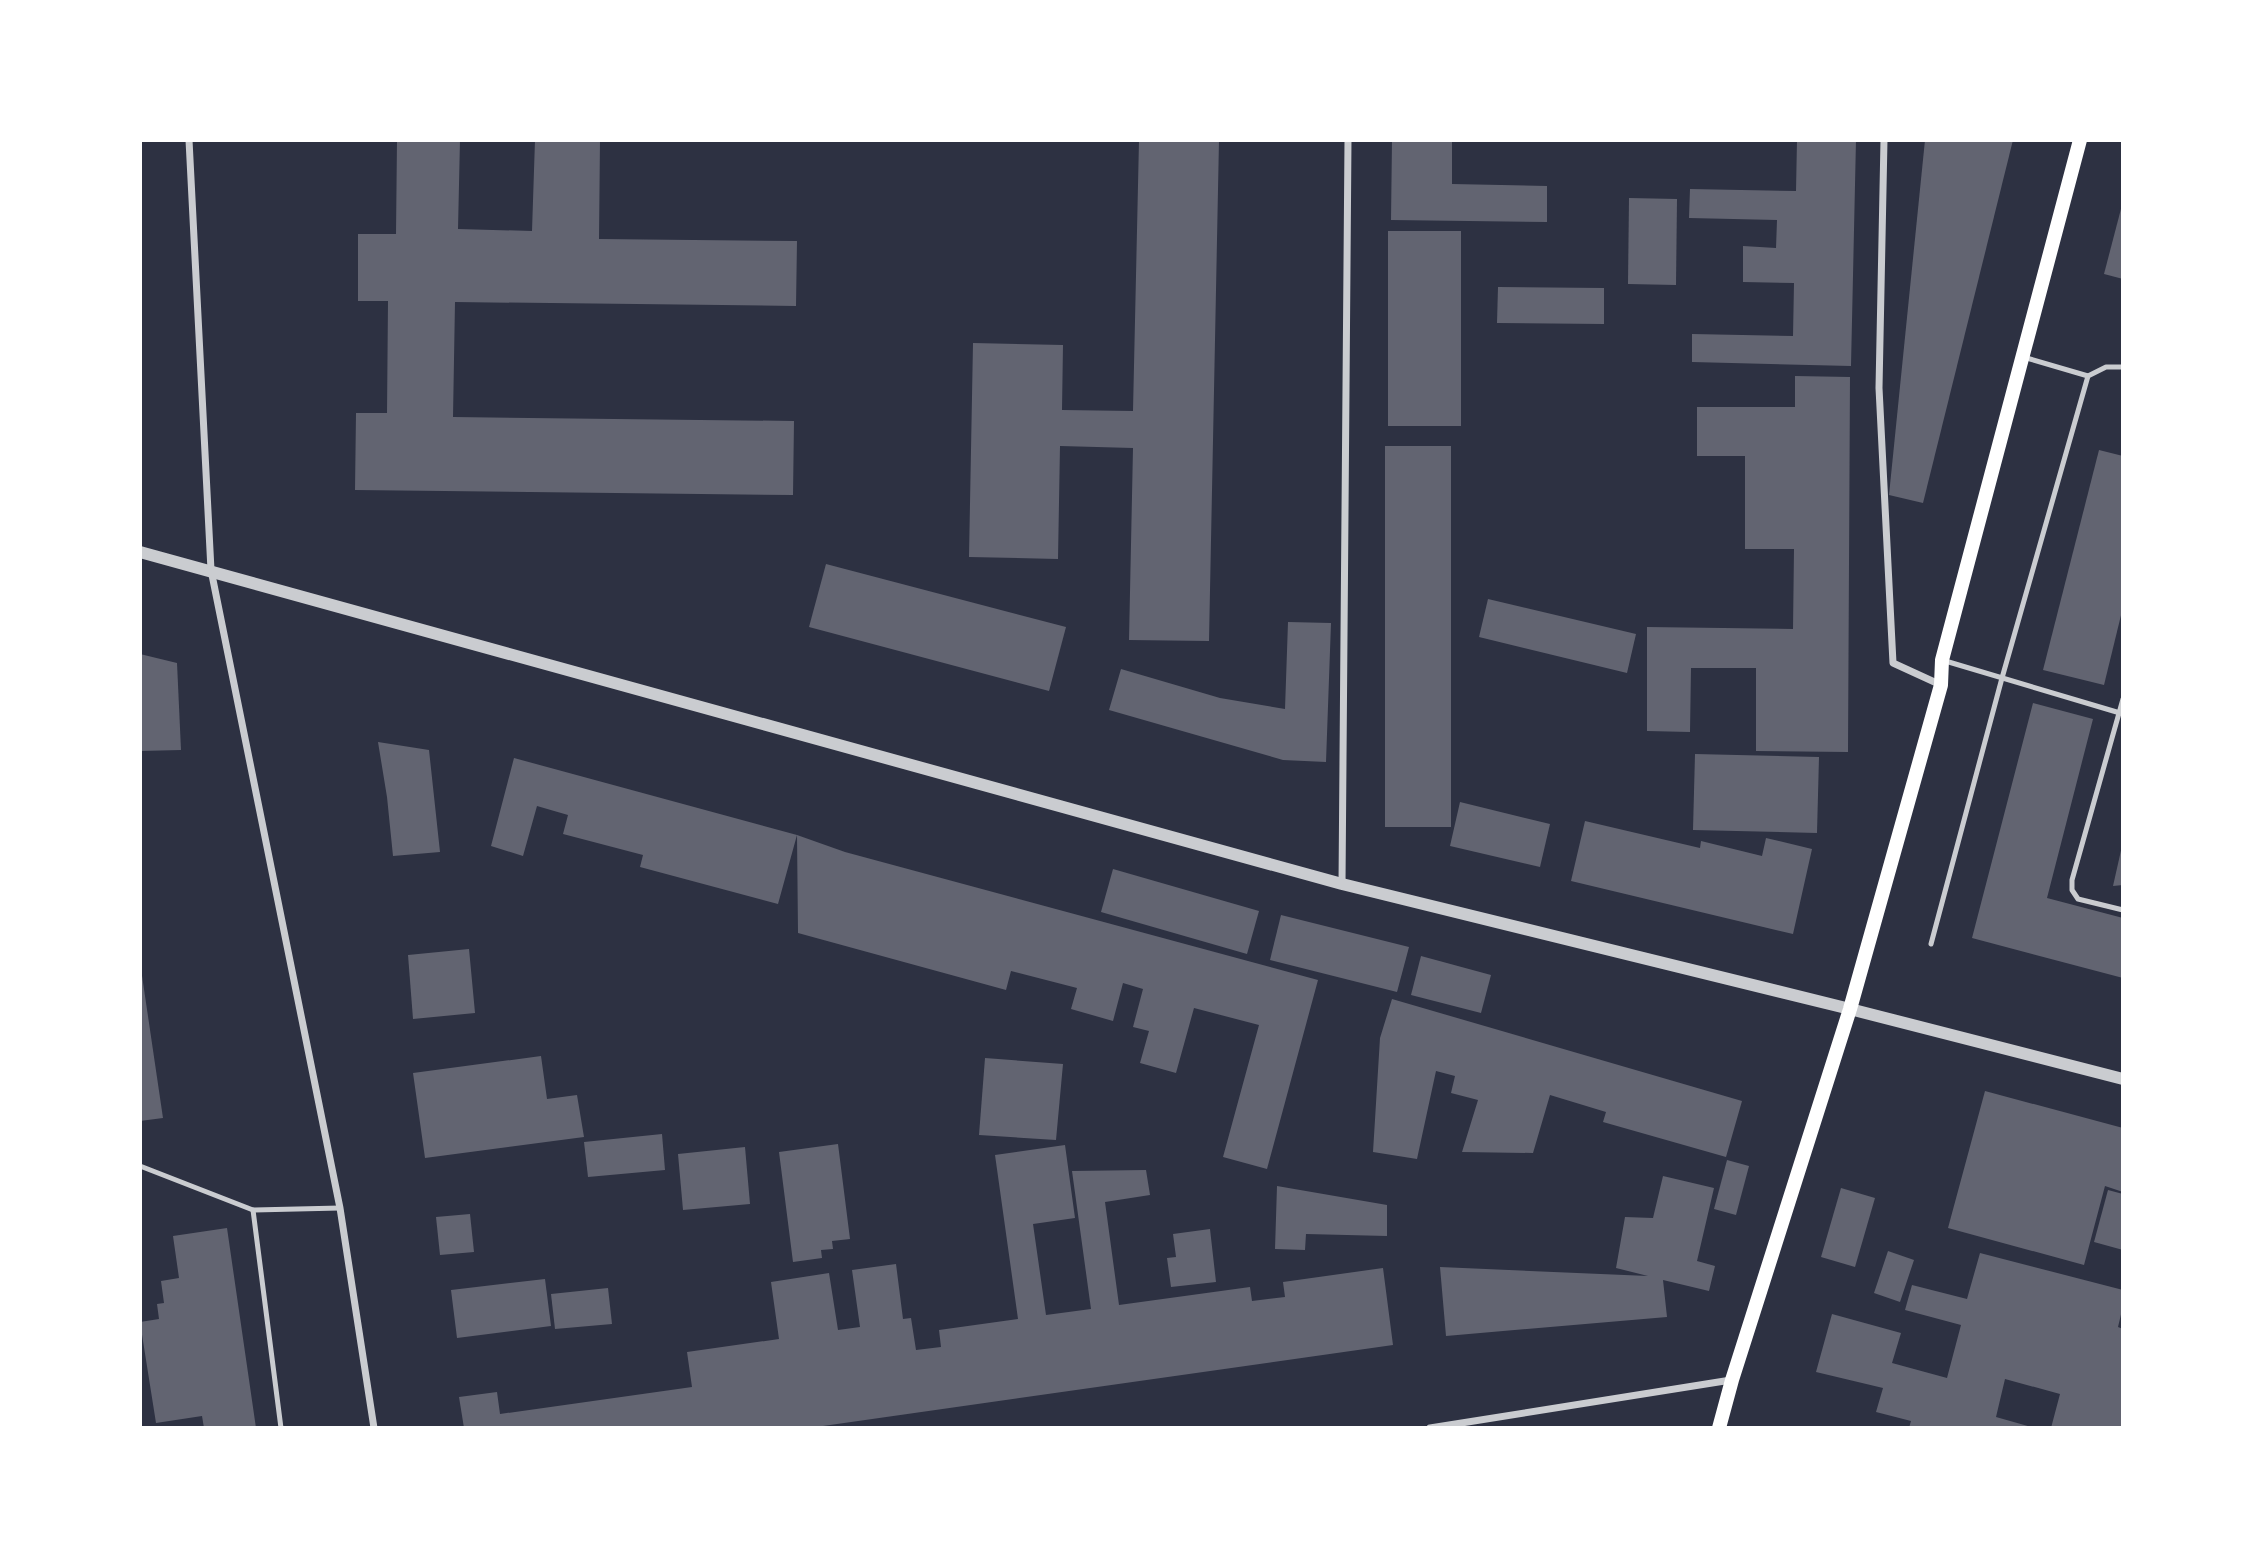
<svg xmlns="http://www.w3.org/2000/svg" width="2263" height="1568" font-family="Helvetica,sans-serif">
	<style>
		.building { fill: #626471 }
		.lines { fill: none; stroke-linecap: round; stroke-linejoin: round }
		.service { stroke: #caccd0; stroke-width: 5 }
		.minor { stroke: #caccd0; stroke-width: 7 }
		.tertiary { stroke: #caccd0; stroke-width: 12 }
		.secondary { stroke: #fff; stroke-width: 14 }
	</style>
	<rect width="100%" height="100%" fill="#2d3142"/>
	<g class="building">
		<path d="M 397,140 L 460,140 L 458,229 L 532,231 L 535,140 L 600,140 L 599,239 L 797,241 L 796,306 L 455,302 L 453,417 L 794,421 L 793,495 L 355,490 L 356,413 L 387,413 L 388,301 L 358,301 L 358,234 L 396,234 Z"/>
		<path d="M 1139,140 L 1219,140 L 1209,641 L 1129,640 L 1133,448 L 1060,446 L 1058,559 L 969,557 L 973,343 L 1063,345 L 1062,410 L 1133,411 Z"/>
		<path d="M 1392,140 L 1452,140 L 1452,184 L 1547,186 L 1547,222 L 1391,220 Z"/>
		<path d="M 1797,140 L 1856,140 L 1851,366 L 1692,362 L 1692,334 L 1793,336 L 1794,283 L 1743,282 L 1743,246 L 1776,248 L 1777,220 L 1689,218 L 1690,189 L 1796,191 Z"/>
		<path d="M 1925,140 L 2013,140 L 1923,503 L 1889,495 Z"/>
		<path d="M 1629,198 L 1677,199 L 1676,285 L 1628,284 Z"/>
		<path d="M 2122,205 L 2123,206 L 2123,279 L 2104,274 Z"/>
		<rect x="1388" y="231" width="73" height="195"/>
		<path d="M 1498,287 L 1604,288 L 1604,324 L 1497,323 Z"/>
		<path d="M 1795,376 L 1850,377 L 1848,752 L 1756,751 L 1756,668 L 1691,668 L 1690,732 L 1647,731 L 1647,627 L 1793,629 L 1794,549 L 1745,549 L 1745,456 L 1697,456 L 1697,407 L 1795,407 Z"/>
		<rect x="1385" y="446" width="66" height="381"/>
		<path d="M 2099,450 L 2123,456 L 2123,607 L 2104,685 L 2043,670 Z"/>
		<path d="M 826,564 L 1066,627 L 1049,691 L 809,627 Z"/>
		<path d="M 1488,599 L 1636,634 L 1627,673 L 1479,637 Z"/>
		<path d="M 1288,622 L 1331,623 L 1326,762 L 1283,760 L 1109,710 L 1121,669 L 1220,698 L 1285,709 Z"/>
		<path d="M 140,654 L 177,663 L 181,750 L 140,751 Z"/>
		<path d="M 2033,703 L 2093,719 L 2047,898 L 2123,918 L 2123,978 L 1972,938 Z"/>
		<path d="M 378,742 L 429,750 L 440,852 L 393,856 L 387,797 Z"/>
		<path d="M 1695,754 L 1819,757 L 1817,833 L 1693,830 Z"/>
		<path d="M 514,758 L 797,835 L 845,852 L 1318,980 L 1267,1169 L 1223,1157 L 1259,1025 L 1194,1008 L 1176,1073 L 1140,1063 L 1149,1031 L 1133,1027 L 1143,989 L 1123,983 L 1113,1021 L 1071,1009 L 1077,988 L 1011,971 L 1006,990 L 798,933 L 797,835 L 778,904 L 640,867 L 643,855 L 563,834 L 568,815 L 537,806 L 523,856 L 491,846 Z"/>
		<path d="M 1460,802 L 1550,824 L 1540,867 L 1450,846 Z"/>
		<path d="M 1585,821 L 1700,848 L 1701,841 L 1762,856 L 1766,838 L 1812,849 L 1793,934 L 1571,881 Z"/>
		<path d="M 2122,846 L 2123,885 L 2113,886 Z"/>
		<path d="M 1113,869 L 1259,911 L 1247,954 L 1101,912 Z"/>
		<path d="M 1281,915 L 1409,947 L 1397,992 L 1270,960 Z"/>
		<path d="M 469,949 L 475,1013 L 413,1019 L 408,955 Z"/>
		<path d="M 1421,956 L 1491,975 L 1481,1013 L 1411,995 Z"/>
		<path d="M 140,962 L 163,1118 L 140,1121 Z"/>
		<path d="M 1392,999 L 1742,1101 L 1726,1157 L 1603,1122 L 1606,1112 L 1550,1095 L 1533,1153 L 1462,1152 L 1478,1100 L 1451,1093 L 1455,1076 L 1436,1071 L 1417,1159 L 1373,1152 L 1380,1038 Z"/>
		<path d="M 541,1056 L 547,1099 L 577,1095 L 584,1137 L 425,1158 L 413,1073 Z"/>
		<path d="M 985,1058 L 1063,1064 L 1056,1140 L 979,1135 Z"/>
		<path d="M 1985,1091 L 2123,1128 L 2123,1192 L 2105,1186 L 2084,1265 L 1948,1228 Z"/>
		<path d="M 662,1134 L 665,1170 L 588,1177 L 584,1142 Z"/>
		<path d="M 838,1144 L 850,1239 L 832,1241 L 833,1249 L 821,1250 L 822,1258 L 793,1262 L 779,1152 Z"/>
		<path d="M 1065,1145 L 1075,1218 L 1033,1224 L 1046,1315 L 1091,1309 L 1072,1171 L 1146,1170 L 1150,1195 L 1105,1202 L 1119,1305 L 1250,1287 L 1252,1301 L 1285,1297 L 1283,1282 L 1383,1268 L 1393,1345 L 809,1428 L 464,1428 L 459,1397 L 497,1392 L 500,1414 L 692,1387 L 687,1352 L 779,1339 L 771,1282 L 829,1273 L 838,1330 L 860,1327 L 852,1270 L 896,1264 L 903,1319 L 911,1318 L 916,1350 L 941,1347 L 939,1330 L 1018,1319 L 995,1155 Z"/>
		<path d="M 745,1147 L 750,1204 L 683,1210 L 678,1154 Z"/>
		<path d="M 1727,1160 L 1749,1166 L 1736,1215 L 1714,1209 Z"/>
		<path d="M 1663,1176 L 1714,1188 L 1697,1261 L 1715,1266 L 1709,1291 L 1663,1280 L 1667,1317 L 1446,1336 L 1440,1267 L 1648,1276 L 1616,1268 L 1625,1217 L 1653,1218 Z"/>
		<path d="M 1277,1186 L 1387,1205 L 1387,1236 L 1306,1234 L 1305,1250 L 1275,1249 Z"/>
		<path d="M 1841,1188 L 1875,1198 L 1855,1267 L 1821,1257 Z"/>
		<path d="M 2108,1190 L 2123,1194 L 2123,1250 L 2094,1242 Z"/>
		<path d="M 470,1214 L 474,1252 L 440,1255 L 436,1217 Z"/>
		<path d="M 227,1228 L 256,1428 L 204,1428 L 202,1416 L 156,1423 L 140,1322 L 159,1319 L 157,1304 L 164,1303 L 161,1281 L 179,1278 L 173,1236 Z"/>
		<path d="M 1210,1229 L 1216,1282 L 1171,1287 L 1167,1258 L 1176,1257 L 1173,1234 Z"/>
		<path d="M 1888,1251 L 1914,1260 L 1900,1302 L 1874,1293 Z"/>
		<path d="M 1980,1253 L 2123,1290 L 2123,1306 L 2118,1327 L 2123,1329 L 2123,1428 L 2051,1428 L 2060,1394 L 2005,1379 L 1996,1417 L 2035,1428 L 1909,1428 L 1911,1421 L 1876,1412 L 1883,1388 L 1816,1372 L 1832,1314 L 1901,1333 L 1892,1363 L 1947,1378 L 1961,1325 L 1905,1310 L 1912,1285 L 1967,1299 Z"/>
		<path d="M 545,1279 L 551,1326 L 457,1338 L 451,1290 Z"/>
		<path d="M 608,1288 L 612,1324 L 555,1329 L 551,1294 Z"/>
	</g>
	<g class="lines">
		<g class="service">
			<path d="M 2023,357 L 2088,376"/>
			<path d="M 1942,660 L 2120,713"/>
			<path d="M 2123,699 L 2072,880 L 2072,890 L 2078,899 L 2123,910"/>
			<path d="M 1931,944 L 2002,678 L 2088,376 L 2106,367 L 2123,367"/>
			<path d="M 140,1166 L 253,1210 L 340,1208"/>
			<path d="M 253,1210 L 281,1428"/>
		</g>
		<g class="minor">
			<path d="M 189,140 L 211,570 L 340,1208 L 374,1428"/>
			<path d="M 1884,140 L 1879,388 L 1893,663 L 1941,685"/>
			<path d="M 1342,884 L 1348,140"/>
			<path d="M 1430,1428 L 1731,1380"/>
		</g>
		<path class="tertiary" d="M 140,552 L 1342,884 L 1850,1009 L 2123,1079"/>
		<path class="secondary" d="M 1719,1428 L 1732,1380 L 1850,1009 L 1941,685 L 1942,660 L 2080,140"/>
	</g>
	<rect width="2263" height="1568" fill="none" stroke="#ffffff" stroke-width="284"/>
</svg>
